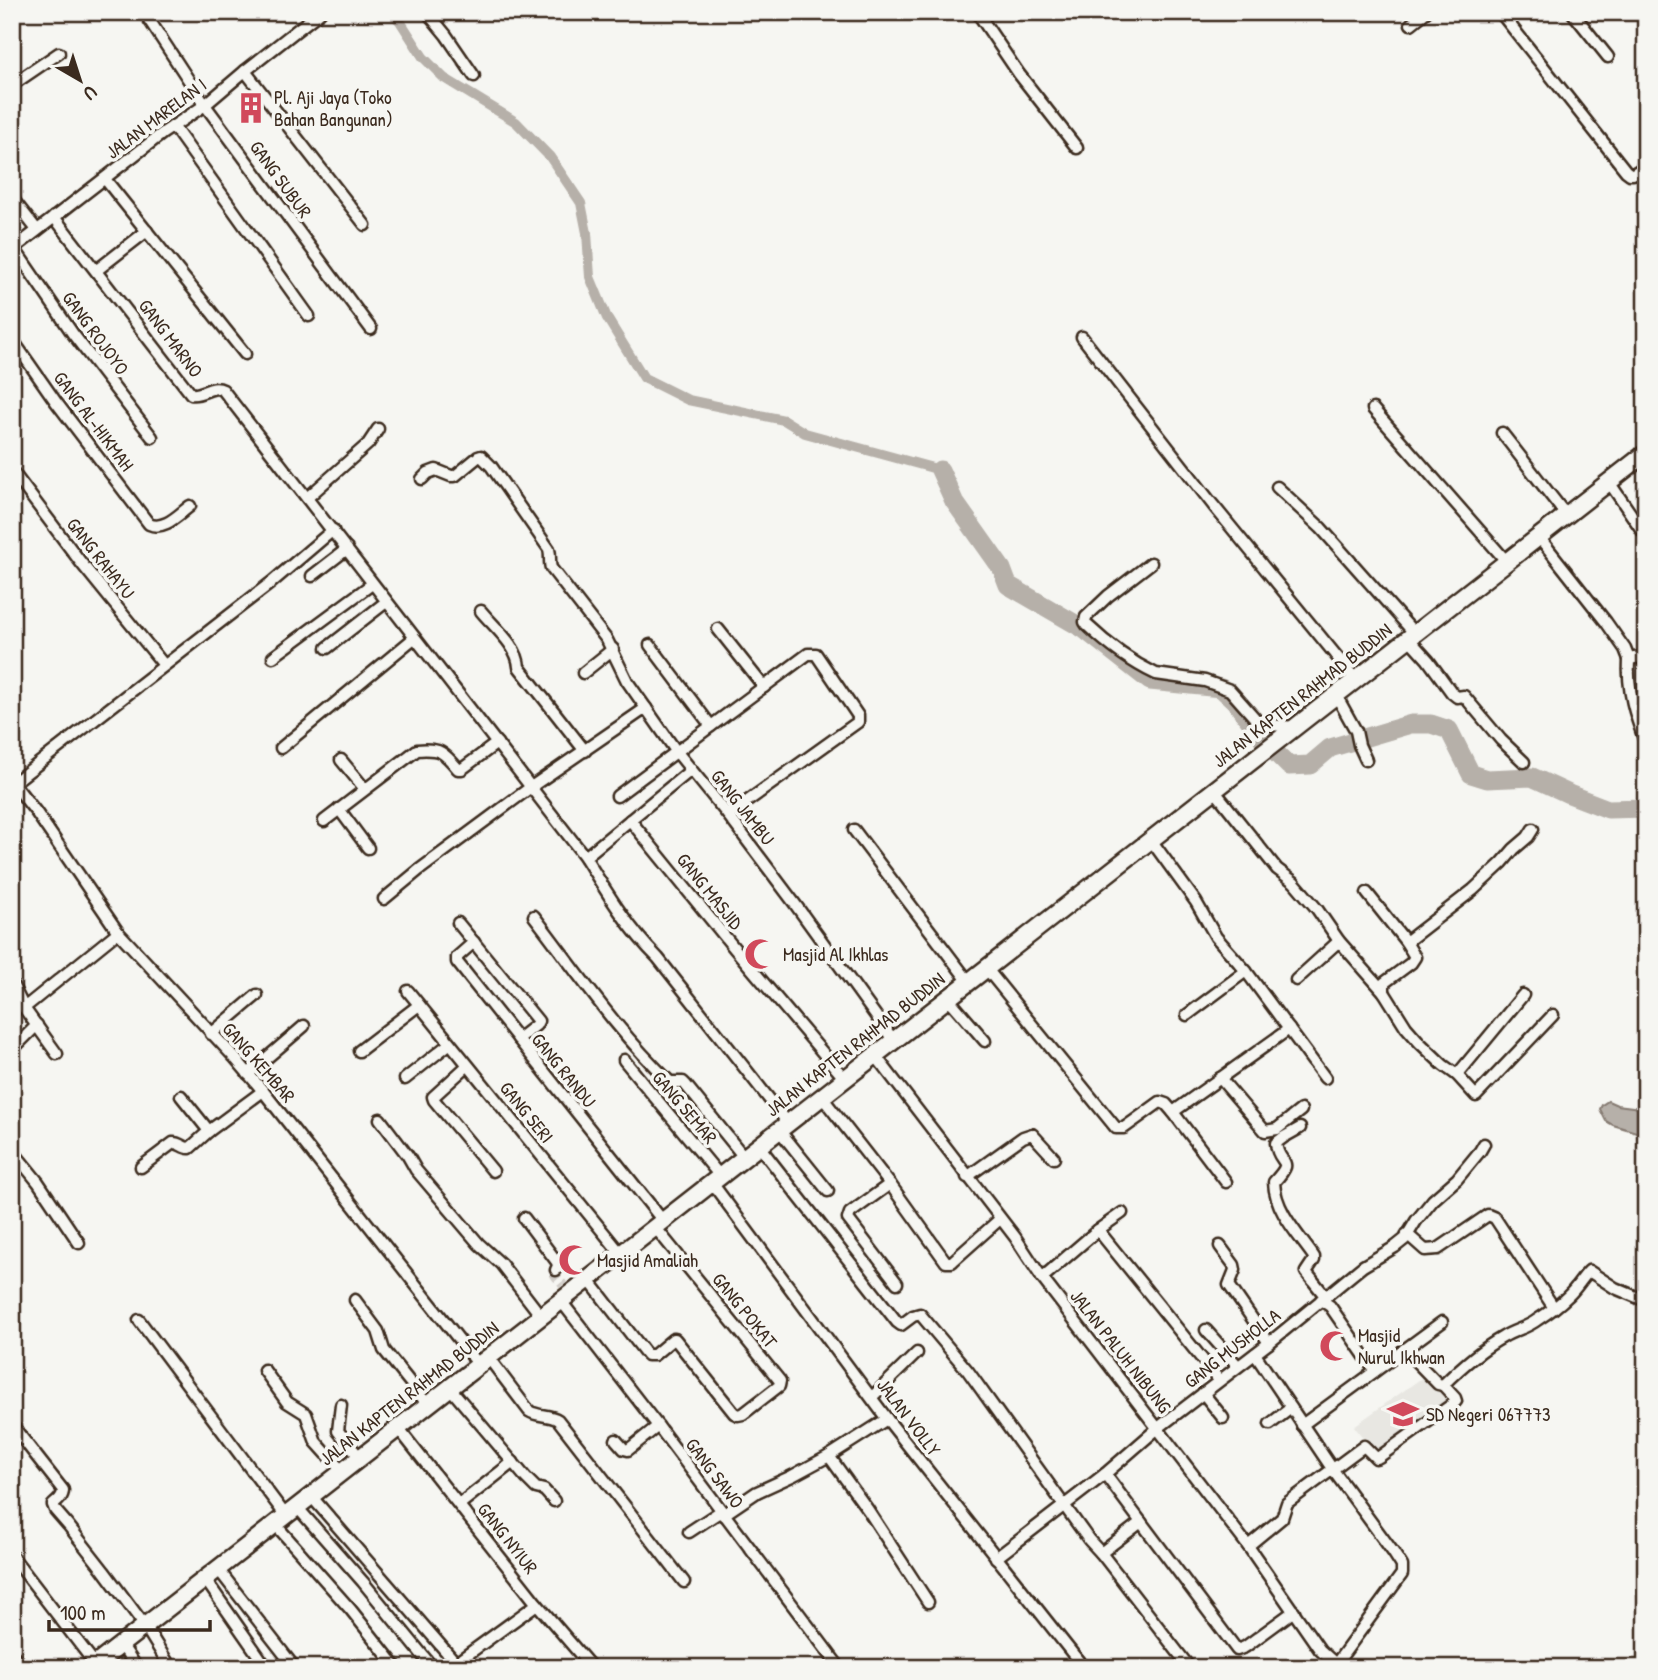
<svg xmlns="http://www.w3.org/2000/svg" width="1658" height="1680" font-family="'Patrick Hand',sans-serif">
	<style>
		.built { fill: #e8e7e2 }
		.water { fill: #b6b0a9; stroke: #857a71; stroke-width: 2 }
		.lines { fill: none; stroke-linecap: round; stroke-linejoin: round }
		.canal { stroke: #b6b0a9; stroke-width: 10 }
		.river { stroke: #b6b0a9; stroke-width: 19 }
		.street-tunnel { stroke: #d1cdc8; stroke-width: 10; stroke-dasharray: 10 5; stroke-linecap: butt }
		.street-casing { stroke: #3b2a1e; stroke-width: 15 }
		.primary-casing { stroke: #3b2a1e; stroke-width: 21 }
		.street { stroke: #f6f6f2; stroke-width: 10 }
		.primary { stroke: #f6f6f2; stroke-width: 16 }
		.labels { text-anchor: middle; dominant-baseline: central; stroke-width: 7; stroke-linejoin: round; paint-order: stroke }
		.poi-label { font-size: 19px; fill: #3b2a1e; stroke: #f6f6f2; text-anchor: start }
		.street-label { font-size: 19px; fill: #3b2a1e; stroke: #f6f6f2 }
	</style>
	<rect width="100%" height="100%" fill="#f6f6f2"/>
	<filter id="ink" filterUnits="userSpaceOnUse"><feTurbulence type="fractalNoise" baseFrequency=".0143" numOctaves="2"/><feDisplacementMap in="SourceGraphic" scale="14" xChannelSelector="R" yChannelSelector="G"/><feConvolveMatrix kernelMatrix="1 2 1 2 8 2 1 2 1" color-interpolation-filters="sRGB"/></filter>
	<g filter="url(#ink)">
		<path class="built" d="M 1426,1375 L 1446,1390 L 1454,1399 L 1376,1455 L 1354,1426 Z"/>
		<path class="water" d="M 1608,1101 L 1617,1105 L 1640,1108 L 1642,1120 L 1646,1123 L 1646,1135 L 1613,1125 L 1606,1121 L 1600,1109 L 1602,1105 Z"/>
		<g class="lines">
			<path class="canal" d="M 391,12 L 400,21 L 423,57 L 444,78 L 516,122 L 550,157 L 581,203 L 587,233 L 590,277 L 607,318 L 644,378 L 688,400 L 784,420 L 805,433 L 940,470"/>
			<path class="river" d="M 940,470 L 954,501 L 1002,569 L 1008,585 L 1084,629 L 1150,681 L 1221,688 L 1235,701 L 1267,744 L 1289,766 L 1310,765 L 1330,748 L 1411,724 L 1431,724 L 1449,730 L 1471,774 L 1487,779 L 1532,777 L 1569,794 L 1608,809 L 1646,808"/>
			<path class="street-tunnel" d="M 556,1270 L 555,1275 L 563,1285"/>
			<defs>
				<g id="street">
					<path d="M 144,12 L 205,105 L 371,329"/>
					<path d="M 427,12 L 446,35 L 474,76"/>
					<path d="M 977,12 L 1019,74 L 1077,148"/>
					<path d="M 1500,12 L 1626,171 L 1630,174 L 1633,174 L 1646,166"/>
					<path d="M 1572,12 L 1608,57"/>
					<path d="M 1411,24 L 1426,12"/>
					<path d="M 245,71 L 365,225"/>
					<path d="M 12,85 L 59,53"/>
					<path d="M 173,126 L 309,316"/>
					<path d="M 105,179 L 245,354"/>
					<path d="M 12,198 L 37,230"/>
					<path d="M 54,217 L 191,394 C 203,396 211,384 223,390 L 585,857 C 607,893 628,928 658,958 L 788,1123"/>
					<path d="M 14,248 L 73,334 L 152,437"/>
					<path d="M 12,250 L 163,133 L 205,105 L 245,71 L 320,12"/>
					<path d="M 97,270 L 147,231"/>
					<path d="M 1082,337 L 1213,505 L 1356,680"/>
					<path d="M 12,339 L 56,402 L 149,524 C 164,531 178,515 190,506"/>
					<path d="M 1373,409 L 1507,562"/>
					<path d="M 1502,433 L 1566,515"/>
					<path d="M 12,471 L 82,564 L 164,665"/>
					<path d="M 422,479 L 428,473 L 436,470 L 451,476 L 455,476 L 478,457 L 481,456 L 491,466 L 549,549 C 551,556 549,562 551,568 L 607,640 L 627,681 L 676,751 L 728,815 L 795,904 L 894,1041"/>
					<path d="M 1609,482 L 1646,536"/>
					<path d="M 1277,487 L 1321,528 L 1415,634"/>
					<path d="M 307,498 L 368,444 L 378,429"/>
					<path d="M 1539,537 L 1606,622 L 1625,649 L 1629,659 L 1646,656"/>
					<path d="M 1151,563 L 1108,596 L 1086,617 L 1085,622 L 1087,625 C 1107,644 1131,662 1156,674 L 1205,681 L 1230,690 L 1260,724 L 1294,727"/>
					<path d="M 312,576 L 347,549"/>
					<path d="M 481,611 C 494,627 518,646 519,667 L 585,751"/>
					<path d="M 718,629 L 764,687"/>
					<path d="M 1409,639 L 1428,660 L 1452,693 L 1457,697 L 1464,696 L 1501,740 L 1524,762"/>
					<path d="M 650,645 L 711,726"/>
					<path d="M 327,648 L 386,602"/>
					<path d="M 273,657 L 372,584"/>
					<path d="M 1629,659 C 1627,691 1635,715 1646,744"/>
					<path d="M 583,673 L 613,649"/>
					<path d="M 1336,695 L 1356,731 L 1359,745 L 1366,760"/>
					<path d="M 281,748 L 414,638"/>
					<path d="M 341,760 L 365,789"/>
					<path d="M 13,783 L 36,812 L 118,932 L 235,1058 L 263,1091 L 479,1365"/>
					<path d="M 12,784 L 272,582 L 333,530"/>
					<path d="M 1214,790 L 1277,869 L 1294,882 L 1317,909 L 1339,941 L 1384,992 L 1406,1027 L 1420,1043 L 1443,1065 L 1457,1075 L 1476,1096 L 1553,1015"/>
					<path d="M 617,796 L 808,654 L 816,654 L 858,716 L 858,722 L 728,815"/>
					<path d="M 339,809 L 368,848"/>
					<path d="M 630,820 L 735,949 L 845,1079"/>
					<path d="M 324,821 L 417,750 C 440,748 444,752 458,769 L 462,769 L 497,743"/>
					<path d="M 854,830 L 969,982"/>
					<path d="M 1151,840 L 1196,902 L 1216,937 L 1246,971 L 1325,1078"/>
					<path d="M 585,857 L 691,770"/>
					<path d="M 1367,893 L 1406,942"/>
					<path d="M 384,899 L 419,870 L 531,787 L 646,708"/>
					<path d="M 534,916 C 577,972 618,1033 670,1082 L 683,1082 L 685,1084 L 744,1157"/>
					<path d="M 458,923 L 538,1021 L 536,1025 L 518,1039"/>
					<path d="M 474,942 L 457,957 L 457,962 L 663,1221"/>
					<path d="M 986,968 L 1116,1128 L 1124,1128 L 1160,1102 L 1166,1104 L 1173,1112"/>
					<path d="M 1296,980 L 1339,941"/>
					<path d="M 12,984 L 24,1008 L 118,932"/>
					<path d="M 408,991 L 621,1254"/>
					<path d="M 1384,992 L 1384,983 L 1411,963 L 1415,957 L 1406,942 L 1473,890 L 1502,863 L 1514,849 L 1528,837 L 1533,829"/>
					<path d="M 948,998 L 985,1041"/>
					<path d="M 24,1008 L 57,1054"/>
					<path d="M 1187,1015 L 1246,971"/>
					<path d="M 211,1034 L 257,995"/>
					<path d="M 12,1050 L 37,1025"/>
					<path d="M 359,1051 L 419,1005"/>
					<path d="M 875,1055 L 1015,1237 L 1042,1278 L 1248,1546 L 1320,1650 L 1340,1668"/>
					<path d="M 624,1060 L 720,1176"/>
					<path d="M 467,1066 L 433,1097 L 434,1100 L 493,1171"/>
					<path d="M 248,1074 L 304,1026"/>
					<path d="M 1457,1075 L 1523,995"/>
					<path d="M 1220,1078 L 1265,1131 L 1277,1129 L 1301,1110"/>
					<path d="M 405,1079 L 449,1044"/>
					<path d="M 181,1096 L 209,1131"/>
					<path d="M 822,1097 L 890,1184 L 946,1262 L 952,1262 L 954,1260 L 1000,1219"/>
					<path d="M 380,1119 L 408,1156 L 416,1170 L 479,1244 L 501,1264 L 541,1316"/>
					<path d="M 1300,1128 L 1284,1137 L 1276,1143 C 1278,1167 1297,1157 1274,1182 C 1275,1211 1298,1234 1314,1257 L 1314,1260 L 1306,1272 L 1326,1297"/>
					<path d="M 779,1130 L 828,1191"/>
					<path d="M 759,1146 L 897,1322 L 901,1325 L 913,1316 L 920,1314 L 968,1371 L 1089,1540 L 1101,1553 L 1190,1668"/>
					<path d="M 12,1150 L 38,1182 L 79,1243"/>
					<path d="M 141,1167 L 173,1143 C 179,1142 184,1149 190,1148 L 209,1131 L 263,1091"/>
					<path d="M 967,1177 L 1023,1137 L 1032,1134 L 1054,1158"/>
					<path d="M 1226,1182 L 1173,1112 L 1289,1029"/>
					<path d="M 712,1183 L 887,1419 L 1084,1668"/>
					<path d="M 890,1184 L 850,1213 L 848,1219 L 897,1283"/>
					<path d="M 524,1218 L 557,1262 L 558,1266 L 556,1270"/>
					<path d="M 1098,1230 L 1219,1380"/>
					<path d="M 1407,1234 L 1425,1250 L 1438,1249 L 1488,1215 L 1495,1218 L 1554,1308"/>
					<path d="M 1220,1246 L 1234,1265 L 1235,1270 L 1229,1285 L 1269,1343"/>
					<path d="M 1042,1278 L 1098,1230 L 1122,1213"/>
					<path d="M 588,1279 L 647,1355 L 654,1355 L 673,1339 L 675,1339 L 734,1413 L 738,1415 L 743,1414 L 779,1386 L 780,1381 L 655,1227"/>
					<path d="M 355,1300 L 378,1331 L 384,1350 L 428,1405"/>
					<path d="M 1321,1300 L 1330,1306 L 1375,1371"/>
					<path d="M 561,1301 L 658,1426 L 840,1668"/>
					<path d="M 139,1320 L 286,1516"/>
					<path d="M 1206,1330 L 1238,1366"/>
					<path d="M 1404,1349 L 1438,1384 L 1443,1385"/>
					<path d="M 1255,1354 L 1333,1470 L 1393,1552 L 1402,1566 L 1402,1574 L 1336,1664"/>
					<path d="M 488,1357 L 529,1411 C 538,1417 549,1414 558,1420 L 684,1582"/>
					<path d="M 264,1370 L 287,1402 L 306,1414 L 316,1442 L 342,1471"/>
					<path d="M 450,1388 L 526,1478 L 536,1488 L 544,1490 L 554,1501"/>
					<path d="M 1203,1393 L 1223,1418"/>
					<path d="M 872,1397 L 917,1353"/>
					<path d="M 341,1405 L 338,1431 L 360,1458"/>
					<path d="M 1270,1424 L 1291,1408"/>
					<path d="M 12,1425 L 63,1490 C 63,1497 58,1501 53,1505 L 55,1510 L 68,1525 L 104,1571 L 145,1626 L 171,1668"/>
					<path d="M 1302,1425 L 1442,1322"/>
					<path d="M 398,1428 L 537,1604 L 592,1668"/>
					<path d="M 616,1440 L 624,1449 L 628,1450 L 658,1426"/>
					<path d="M 829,1456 L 868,1510 L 928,1602"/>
					<path d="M 1105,1474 L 1237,1650 L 1245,1647 L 1294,1611"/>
					<path d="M 311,1496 L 456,1663"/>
					<path d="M 460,1504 L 513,1462"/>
					<path d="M 297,1507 L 363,1582 L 433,1668"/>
					<path d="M 723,1515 L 757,1492 L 792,1476 L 829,1456 L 887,1419"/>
					<path d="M 275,1524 L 351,1610 L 397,1668"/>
					<path d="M 689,1532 L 721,1511"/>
					<path d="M 1248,1546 L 1282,1518 L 1287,1503 L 1364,1446 L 1376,1458 L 1379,1457 L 1454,1403 L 1456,1401 L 1455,1398 L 1443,1385 C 1462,1366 1480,1350 1503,1337 C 1514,1330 1527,1328 1537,1320 C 1548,1313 1559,1305 1568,1296 C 1576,1289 1582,1278 1589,1271 L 1615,1288 L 1646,1301"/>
					<path d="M 1101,1553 L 1141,1522"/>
					<path d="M 12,1556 L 95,1664"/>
					<path d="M 996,1558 L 1105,1474 L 1158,1428 L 1269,1343 L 1363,1266 L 1395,1247 L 1405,1239 L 1416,1221 L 1433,1200 L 1457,1179 L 1480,1151 L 1484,1144"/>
					<path d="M 218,1569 L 295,1668"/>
					<path d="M 205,1579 L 267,1668"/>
					<path d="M 121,1644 L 137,1668"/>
					<path d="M 12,1654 L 24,1668"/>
					<path d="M 449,1668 L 537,1604"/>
				</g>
				<path id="primary" d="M 91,1668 L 1646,453"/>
			</defs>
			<use href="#street" class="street-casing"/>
			<use href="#primary" class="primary-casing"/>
			<use href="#street" class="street"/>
			<use href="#primary" class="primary"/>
		</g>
	</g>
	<defs>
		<symbol id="building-bare" viewBox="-9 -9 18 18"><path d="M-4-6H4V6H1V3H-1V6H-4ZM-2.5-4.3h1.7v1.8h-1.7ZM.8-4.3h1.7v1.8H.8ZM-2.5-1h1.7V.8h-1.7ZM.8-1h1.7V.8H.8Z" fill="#d1495b" stroke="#f6f6f2" stroke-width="2.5" paint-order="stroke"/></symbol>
		<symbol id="mosque-bare" viewBox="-9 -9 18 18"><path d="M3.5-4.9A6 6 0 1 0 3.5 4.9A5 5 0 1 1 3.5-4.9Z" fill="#d1495b" stroke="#f6f6f2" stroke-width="2.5" paint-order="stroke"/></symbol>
		<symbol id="school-bare" viewBox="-9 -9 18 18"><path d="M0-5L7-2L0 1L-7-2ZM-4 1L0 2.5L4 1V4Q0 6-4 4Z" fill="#d1495b" stroke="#f6f6f2" stroke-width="2.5" paint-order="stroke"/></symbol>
	</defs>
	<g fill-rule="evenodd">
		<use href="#building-bare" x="229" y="86" width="44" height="44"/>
		<use href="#mosque-bare" x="738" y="932" width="44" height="44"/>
		<use href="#mosque-bare" x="552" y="1238" width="44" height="44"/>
		<use href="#mosque-bare" x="1313" y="1324" width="44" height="44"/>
		<use href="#school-bare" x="1381" y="1392" width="44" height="44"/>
	</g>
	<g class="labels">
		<g class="poi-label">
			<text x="274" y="97">Pl. Aji Jaya (Toko<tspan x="274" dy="22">Bahan Bangunan)</tspan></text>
			<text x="783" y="954">Masjid Al Ikhlas</text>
			<text x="597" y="1260">Masjid Amaliah</text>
			<text x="1358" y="1335">Masjid<tspan x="1358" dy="22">Nurul Ikhwan</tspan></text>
			<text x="1426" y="1414">SD Negeri 067773</text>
		</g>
		<g class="street-label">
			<text transform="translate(156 118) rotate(-37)">JALAN MARELAN I</text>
			<text transform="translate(281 179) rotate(54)">GANG SUBUR</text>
			<text transform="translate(96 333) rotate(54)">GANG ROJOYO</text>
			<text transform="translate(171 338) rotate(53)">GANG MARNO</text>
			<text transform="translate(94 421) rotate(53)">GANG AL-HIKMAH</text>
			<text transform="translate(101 558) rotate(52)">GANG RAHAYU</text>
			<text transform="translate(1302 695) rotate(-38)">JALAN KAPTEN RAHMAD BUDDIN</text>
			<text transform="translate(743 807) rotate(52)">GANG JAMBU</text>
			<text transform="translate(710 891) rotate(51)">GANG MASJID</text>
			<text transform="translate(855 1044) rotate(-38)">JALAN KAPTEN RAHMAD BUDDIN</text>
			<text transform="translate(259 1062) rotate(49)">GANG KEMBAR</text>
			<text transform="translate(564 1070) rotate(51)">GANG RANDU</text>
			<text transform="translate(685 1107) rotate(50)">GANG SEMAR</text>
			<text transform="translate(527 1112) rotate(51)">GANG SERI</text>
			<text transform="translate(745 1310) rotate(51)">GANG POKAT</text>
			<text transform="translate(1232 1348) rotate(-38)">GANG MUSHOLLA</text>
			<text transform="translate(1121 1351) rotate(52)">JALAN PALUH NIBUNG</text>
			<text transform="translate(409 1393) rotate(-38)">JALAN KAPTEN RAHMAD BUDDIN</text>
			<text transform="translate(909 1417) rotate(53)">JALAN VOLLY</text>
			<text transform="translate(715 1473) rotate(53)">GANG SAWO</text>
			<text transform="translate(508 1538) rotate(52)">GANG NYIUR</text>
		</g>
	</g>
	<rect width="1658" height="1680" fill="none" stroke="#f6f6f2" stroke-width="42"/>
	<rect x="21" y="21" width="1616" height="1638" fill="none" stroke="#3b2a1e" stroke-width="2.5" filter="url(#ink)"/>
	<g transform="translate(80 80) rotate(141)" stroke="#f6f6f2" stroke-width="5" paint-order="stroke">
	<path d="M0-5L12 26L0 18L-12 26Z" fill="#3b2a1e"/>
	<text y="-10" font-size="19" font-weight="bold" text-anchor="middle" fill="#3b2a1e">U</text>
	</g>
	<path d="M49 1620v10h161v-10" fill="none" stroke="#3b2a1e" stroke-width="3.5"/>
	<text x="60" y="1620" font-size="21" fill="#3b2a1e" stroke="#f6f6f2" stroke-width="5" paint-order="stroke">100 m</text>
</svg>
